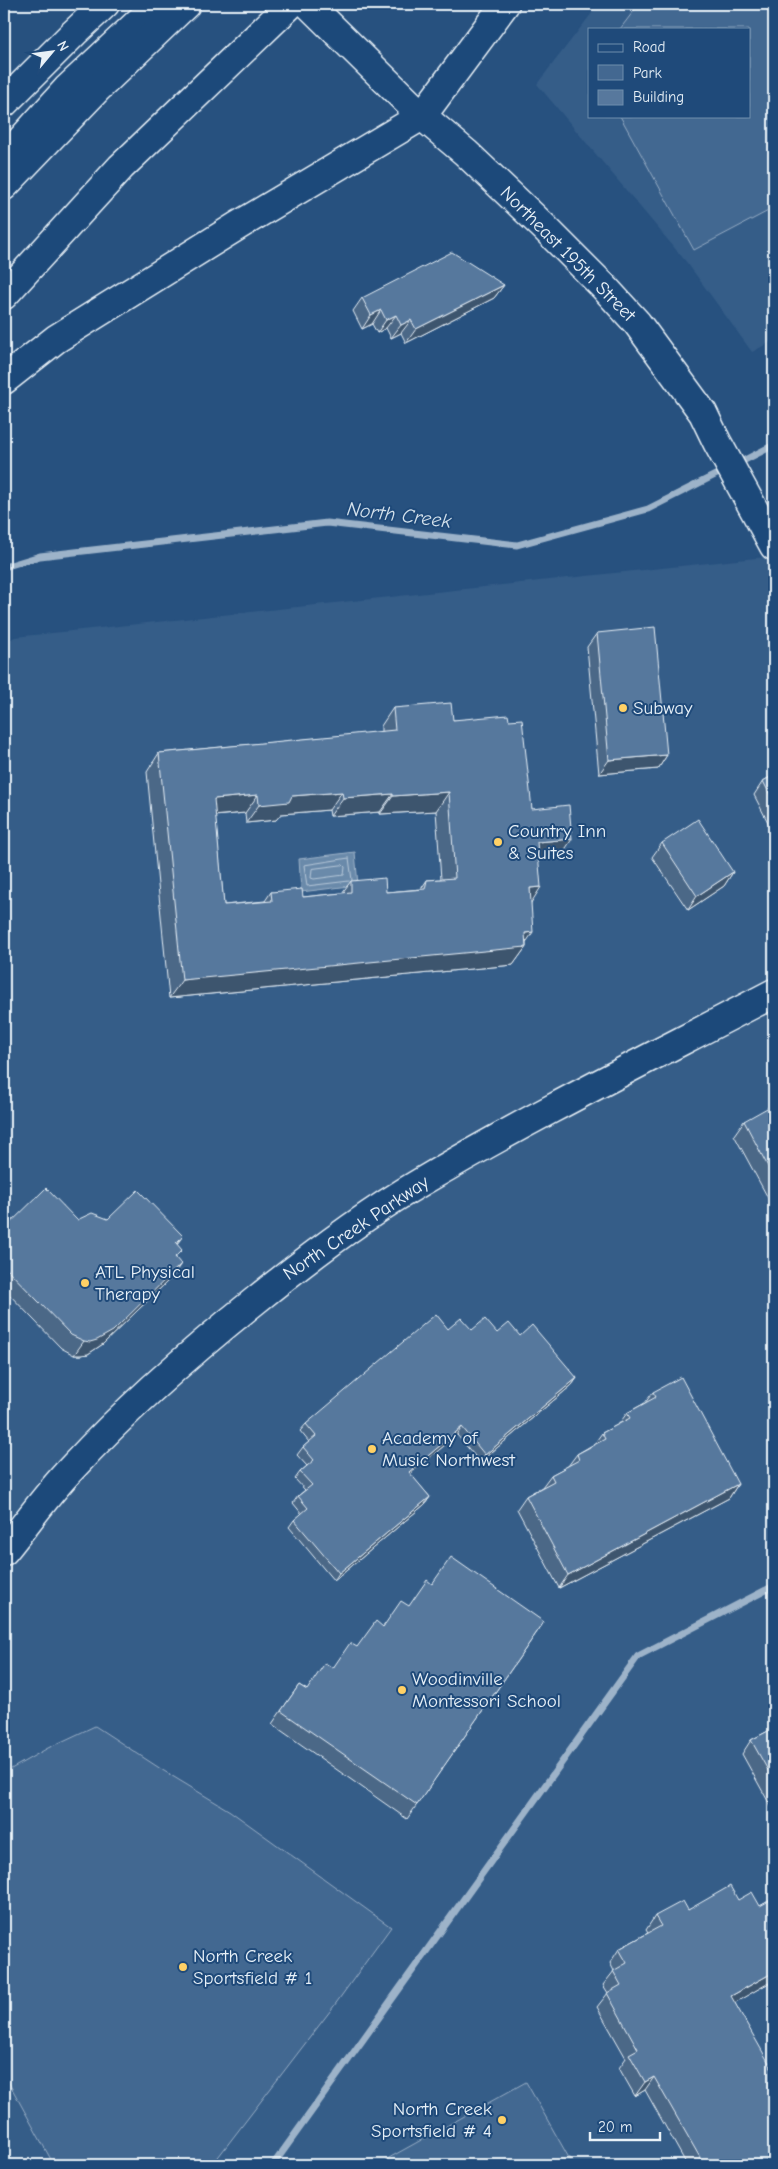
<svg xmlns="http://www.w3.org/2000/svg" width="778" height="2169" font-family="'Comic Neue',sans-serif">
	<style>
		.built { fill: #355d88; fill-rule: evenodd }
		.green { fill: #436891; stroke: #96acc4 }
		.water { fill: #6b8aaa; stroke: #9db3c9 }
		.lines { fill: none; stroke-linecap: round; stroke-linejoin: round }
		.shore { stroke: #b6c8d9; stroke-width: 1 }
		.stream { stroke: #9db3c9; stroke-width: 7 }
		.minor-casing { stroke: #e8f1f8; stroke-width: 31 }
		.major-casing { stroke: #e8f1f8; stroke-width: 31 }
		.highway-casing { stroke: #e8f1f8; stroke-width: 31 }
		.minor { stroke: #1f4a7a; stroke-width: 28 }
		.major { stroke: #1f4a7a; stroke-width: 28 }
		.highway { stroke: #1f4a7a; stroke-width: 28 }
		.wall { fill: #4b6787; stroke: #e8f1f8; fill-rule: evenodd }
		.shaded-wall { fill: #3d546e; stroke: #e8f1f8 }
		.building { fill: #57789d; stroke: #e8f1f8; fill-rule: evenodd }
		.poi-dot { fill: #ffd166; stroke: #1f4a7a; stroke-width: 2 }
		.labels { text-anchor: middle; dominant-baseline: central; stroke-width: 4; stroke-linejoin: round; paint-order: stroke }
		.street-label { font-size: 19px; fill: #e8f1f8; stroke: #1f4a7a }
		.poi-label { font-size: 19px; fill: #e8f1f8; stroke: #1f4a7a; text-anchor: start }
		.water-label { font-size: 20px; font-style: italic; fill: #d5e2ec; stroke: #1f4a7a }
	</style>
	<rect width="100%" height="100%" fill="#27517f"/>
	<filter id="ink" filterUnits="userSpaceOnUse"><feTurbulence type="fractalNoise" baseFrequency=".02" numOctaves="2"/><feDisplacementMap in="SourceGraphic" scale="10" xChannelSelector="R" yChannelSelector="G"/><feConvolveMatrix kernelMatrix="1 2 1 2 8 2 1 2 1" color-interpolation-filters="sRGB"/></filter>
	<g filter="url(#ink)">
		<g class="built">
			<path d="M 599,4 L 774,4 L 774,340 L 752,352 L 688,264 L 537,84 ZM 589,29 L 749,29 L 749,116 L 589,116 Z"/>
			<path d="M 774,556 L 774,2165 L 4,2165 L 4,643 L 15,637 Z"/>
		</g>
		<g class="green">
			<path d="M 639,4 L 774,4 L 774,208 L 694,250 L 620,116 L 749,116 L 749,29 L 620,29 Z"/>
			<path d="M 95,1726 L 164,1771 L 230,1811 L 391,1927 L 334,2006 L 212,2165 L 54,2165 L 4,2074 L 4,1773 L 48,1748 Z"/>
			<path d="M 526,2082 L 573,2165 L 384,2165 L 387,2159 Z"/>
		</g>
		<path class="water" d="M 355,852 L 358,885 L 301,892 L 299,859 Z"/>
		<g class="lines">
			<g class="shore">
				<path d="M 343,865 L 345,867 L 344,875 L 314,879 L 311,878 L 312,869 Z"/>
				<path d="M 349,881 L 307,886 L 304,865 L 349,858 L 352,880"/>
			</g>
			<g class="stream">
				<path d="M 737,464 L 774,445"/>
				<path d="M 4,567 L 40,556 L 327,523 L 517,545 L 648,509 L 727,469"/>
				<path d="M 273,2165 L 638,1656 L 774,1586"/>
			</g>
			<defs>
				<path id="minor" d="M 4,1551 C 26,1524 47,1494 71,1469 C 128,1407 191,1352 256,1300 C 308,1258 363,1216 421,1182 C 536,1114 656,1055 774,993"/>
				<path id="major" d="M 308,4 L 422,116 L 466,153 L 543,226 L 604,287 L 637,323 L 703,413 L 717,442 L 774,546"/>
				<g id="highway">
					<path d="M 4,103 L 74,33 L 105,4"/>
					<path d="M 4,159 L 67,89 L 158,4"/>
					<path d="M 4,186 L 98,88 L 186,4"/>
					<path d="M 4,295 L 121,167 L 291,4"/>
					<path d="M 4,380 L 56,339 L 239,225 L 422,116 L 505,4"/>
				</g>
			</defs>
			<use href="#minor" class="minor-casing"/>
			<use href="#major" class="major-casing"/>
			<use href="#highway" class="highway-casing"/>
			<use href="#minor" class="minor"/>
			<use href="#major" class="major"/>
			<use href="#highway" class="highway"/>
		</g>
		<g class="wall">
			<path d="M 504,285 L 494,298 L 406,343 L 401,333 L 391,338 L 386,328 L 377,333 L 372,324 L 362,329 L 353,311 L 362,298 Z"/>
			<path d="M 597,633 L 667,755 L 658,769 L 599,774 L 587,647 Z"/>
			<path d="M 393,708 L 453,720 L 509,720 L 532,809 L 560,857 L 539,859 L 531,902 L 526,943 L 526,947 L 513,965 L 169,998 L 147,772 L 159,753 L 381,732 L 381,726 ZM 329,810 L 330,816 L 380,812 L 380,814 L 436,811 L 441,879 L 427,880 L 421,889 L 386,892 L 351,881 L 342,893 L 303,897 L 271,892 L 265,901 L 224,905 L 215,816 L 245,813 L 246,823 L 276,820 L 281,814 Z"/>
			<path d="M 774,775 L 774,834 L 754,795 L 763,781 Z"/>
			<path d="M 662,843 L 733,872 L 724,886 L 688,910 L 652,857 Z"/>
			<path d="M 774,1117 L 774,1209 L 734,1135 L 744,1121 Z"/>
			<path d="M 108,1219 L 183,1236 L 177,1244 L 176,1258 L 172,1277 L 103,1344 L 88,1354 L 81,1355 L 74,1355 L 61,1348 L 4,1289 L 4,1229 L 77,1220 Z"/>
			<path d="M 448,1329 L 472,1330 L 520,1336 L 577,1378 L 572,1385 L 480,1462 L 457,1435 L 410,1474 L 430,1497 L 425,1504 L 334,1581 L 289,1527 L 294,1520 L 302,1514 L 293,1503 L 298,1496 L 305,1490 L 295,1479 L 300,1472 L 307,1466 L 297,1455 L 303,1447 L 309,1442 L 300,1431 L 306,1424 Z"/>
			<path d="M 653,1392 L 738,1484 L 729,1498 L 559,1588 L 517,1509 L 526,1496 L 542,1487 L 551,1475 L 568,1466 L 577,1454 L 594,1444 L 602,1433 L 619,1424 L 627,1413 L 645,1403 Z"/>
			<path d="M 432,1584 L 544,1622 L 407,1819 L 272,1724 L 299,1685 L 307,1690 L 357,1647 L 409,1606 Z"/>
			<path d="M 774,1728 L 774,1812 L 742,1754 L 751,1740 Z"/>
			<path d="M 774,1898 L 774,1980 L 735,2002 L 774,2165 L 687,2165 L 645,2090 L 635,2096 L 619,2068 L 626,2058 L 597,2007 L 608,1993 L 603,1985 L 614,1971 L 610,1963 L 619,1949 L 648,1933 L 646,1930 L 655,1916 L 738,1900 L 760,1906 Z"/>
		</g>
		<g class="shaded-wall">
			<path d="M 504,285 L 494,298 L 406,343 L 416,329 Z"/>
			<path d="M 381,310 L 372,324 L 362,329 L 371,315 Z"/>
			<path d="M 396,315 L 386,328 L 377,333 L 386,320 Z"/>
			<path d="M 411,320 L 401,333 L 391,338 L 401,325 Z"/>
			<path d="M 667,755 L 658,769 L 599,774 L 609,760 Z"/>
			<path d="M 342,792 L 329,810 L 281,814 L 276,820 L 246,823 L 259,805 L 292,796 Z"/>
			<path d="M 449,792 L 436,811 L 380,814 L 393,796 Z"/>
			<path d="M 393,794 L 380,812 L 330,816 L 343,798 Z"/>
			<path d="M 258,795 L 245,813 L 201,817 L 214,799 Z"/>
			<path d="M 572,839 L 560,857 L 524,860 L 537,842 Z"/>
			<path d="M 733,872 L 724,886 L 688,910 L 697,896 Z"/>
			<path d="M 541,887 L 529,906 L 530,888 Z"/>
			<path d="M 533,932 L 523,947 L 526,947 L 513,965 L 169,998 L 182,980 Z"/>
			<path d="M 181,1264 L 172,1277 L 103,1344 L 88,1354 L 81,1355 L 74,1355 L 84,1341 Z"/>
			<path d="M 577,1378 L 572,1385 L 480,1462 L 485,1455 Z"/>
			<path d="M 462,1427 L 457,1435 L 404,1479 L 409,1472 Z"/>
			<path d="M 738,1484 L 729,1498 L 559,1588 L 568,1575 Z"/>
			<path d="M 430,1497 L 425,1504 L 334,1581 L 339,1573 Z"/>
			<path d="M 774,1972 L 774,1980 L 722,2010 L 731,1996 Z"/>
			<path d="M 654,2077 L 645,2090 L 635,2096 L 645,2082 Z"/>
		</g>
		<g class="building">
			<path d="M 452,252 L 504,285 L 416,329 L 411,320 L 401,325 L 396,315 L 386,320 L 381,310 L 371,315 L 362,298 Z"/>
			<path d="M 655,627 L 667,755 L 609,760 L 597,633 Z"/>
			<path d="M 451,703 L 453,720 L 508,715 L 509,720 L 522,719 L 532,809 L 569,805 L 572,839 L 537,842 L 541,887 L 530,888 L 533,932 L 525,933 L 526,947 L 182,980 L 159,753 L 395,730 L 393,708 ZM 342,792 L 343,798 L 393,794 L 393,796 L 449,792 L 455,878 L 427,880 L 425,889 L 386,892 L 385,878 L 351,881 L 351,892 L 303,897 L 302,889 L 271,892 L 272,901 L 224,905 L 214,799 L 258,795 L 259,805 L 289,802 L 292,796 Z"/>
			<path d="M 774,775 L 774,803 L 763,781 Z"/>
			<path d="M 698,819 L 733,872 L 697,896 L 662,843 Z"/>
			<path d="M 769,1107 L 774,1117 L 774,1178 L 744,1121 Z"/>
			<path d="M 46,1188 L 77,1220 L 92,1213 L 108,1219 L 138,1190 L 183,1236 L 176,1243 L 182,1250 L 175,1257 L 181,1264 L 113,1331 L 97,1340 L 90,1342 L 84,1341 L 71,1335 L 4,1266 L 4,1257 L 7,1254 L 4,1251 L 4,1242 L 6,1240 L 4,1237 L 4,1229 Z"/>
			<path d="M 436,1314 L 448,1329 L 461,1318 L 472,1330 L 485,1319 L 497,1333 L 509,1323 L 520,1336 L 532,1325 L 577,1378 L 485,1455 L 462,1427 L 409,1472 L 430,1497 L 339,1573 L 294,1520 L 308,1508 L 298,1496 L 312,1485 L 300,1472 L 314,1460 L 303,1447 L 316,1436 L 306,1424 Z"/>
			<path d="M 681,1377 L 738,1484 L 568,1575 L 526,1496 L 554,1481 L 551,1475 L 579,1460 L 577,1454 L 605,1439 L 602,1433 L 630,1418 L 627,1413 L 656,1397 L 653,1392 Z"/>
			<path d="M 451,1557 L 544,1622 L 417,1805 L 281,1711 L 299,1685 L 307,1690 L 325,1663 L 333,1668 L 350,1643 L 357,1647 L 376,1621 L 383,1627 L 401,1601 L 409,1606 L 427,1580 L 432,1584 Z"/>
			<path d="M 774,1728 L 774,1781 L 751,1740 Z"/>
			<path d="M 730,1886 L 738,1900 L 752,1892 L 760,1906 L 774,1898 L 774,1972 L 731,1996 L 774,2072 L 774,2165 L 693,2165 L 702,2161 L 654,2077 L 645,2082 L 629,2054 L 638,2049 L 607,1993 L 621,1985 L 613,1971 L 627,1963 L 619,1949 L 661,1926 L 655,1916 L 683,1901 L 688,1910 Z"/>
		</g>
	</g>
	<g class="poi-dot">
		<circle cx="623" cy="708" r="5"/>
		<circle cx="498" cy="842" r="5"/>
		<circle cx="85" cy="1283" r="5"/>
		<circle cx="372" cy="1449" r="5"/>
		<circle cx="402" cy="1690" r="5"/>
		<circle cx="183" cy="1967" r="5"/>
		<circle cx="502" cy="2120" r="5"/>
	</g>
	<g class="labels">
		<g class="street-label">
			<text transform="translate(568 254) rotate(45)">Northeast 195th Street</text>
			<text transform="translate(356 1228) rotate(-34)">North Creek Parkway</text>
		</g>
		<g class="poi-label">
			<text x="633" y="708">Subway</text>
			<text x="508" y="831">Country Inn<tspan x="508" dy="22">&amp; Suites</tspan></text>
			<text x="95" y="1272">ATL Physical<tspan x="95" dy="22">Therapy</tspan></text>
			<text x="382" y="1438">Academy of<tspan x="382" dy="22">Music Northwest</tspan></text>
			<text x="412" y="1679">Woodinville<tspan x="412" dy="22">Montessori School</tspan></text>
			<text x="193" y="1956">North Creek<tspan x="193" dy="22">Sportsfield # 1</tspan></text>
			<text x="492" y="2109" text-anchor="end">North Creek<tspan x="492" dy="22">Sportsfield # 4</tspan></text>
		</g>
		<g class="water-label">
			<text transform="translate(399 515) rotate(7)">North Creek</text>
		</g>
	</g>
	<rect width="778" height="2169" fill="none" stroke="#1f4a7a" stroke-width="20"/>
	<rect x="10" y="10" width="758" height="2149" fill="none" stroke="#e8f1f8" stroke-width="2" filter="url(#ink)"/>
	<rect x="588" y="28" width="162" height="90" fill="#1f4a7a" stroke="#6f8dac"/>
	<rect x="598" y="44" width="25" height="8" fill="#1f4a7a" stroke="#6f8dac"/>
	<text x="633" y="52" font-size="15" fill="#e8f1f8">Road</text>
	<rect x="598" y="65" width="25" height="15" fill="#436891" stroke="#6f8dac"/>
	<text x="633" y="78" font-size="15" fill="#e8f1f8">Park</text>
	<rect x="598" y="90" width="25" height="15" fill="#57789d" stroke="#6f8dac"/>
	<text x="633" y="102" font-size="15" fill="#e8f1f8">Building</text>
	<g transform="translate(52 52) rotate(61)" stroke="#1f4a7a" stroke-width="4" paint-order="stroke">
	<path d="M0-4L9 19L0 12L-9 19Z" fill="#e8f1f8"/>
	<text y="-8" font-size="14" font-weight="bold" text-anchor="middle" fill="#e8f1f8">N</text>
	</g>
	<path d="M590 2132v8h70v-8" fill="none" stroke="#e8f1f8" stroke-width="2.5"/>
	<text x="598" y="2132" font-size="15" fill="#e8f1f8" stroke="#1f4a7a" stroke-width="4" paint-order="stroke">20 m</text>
</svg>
